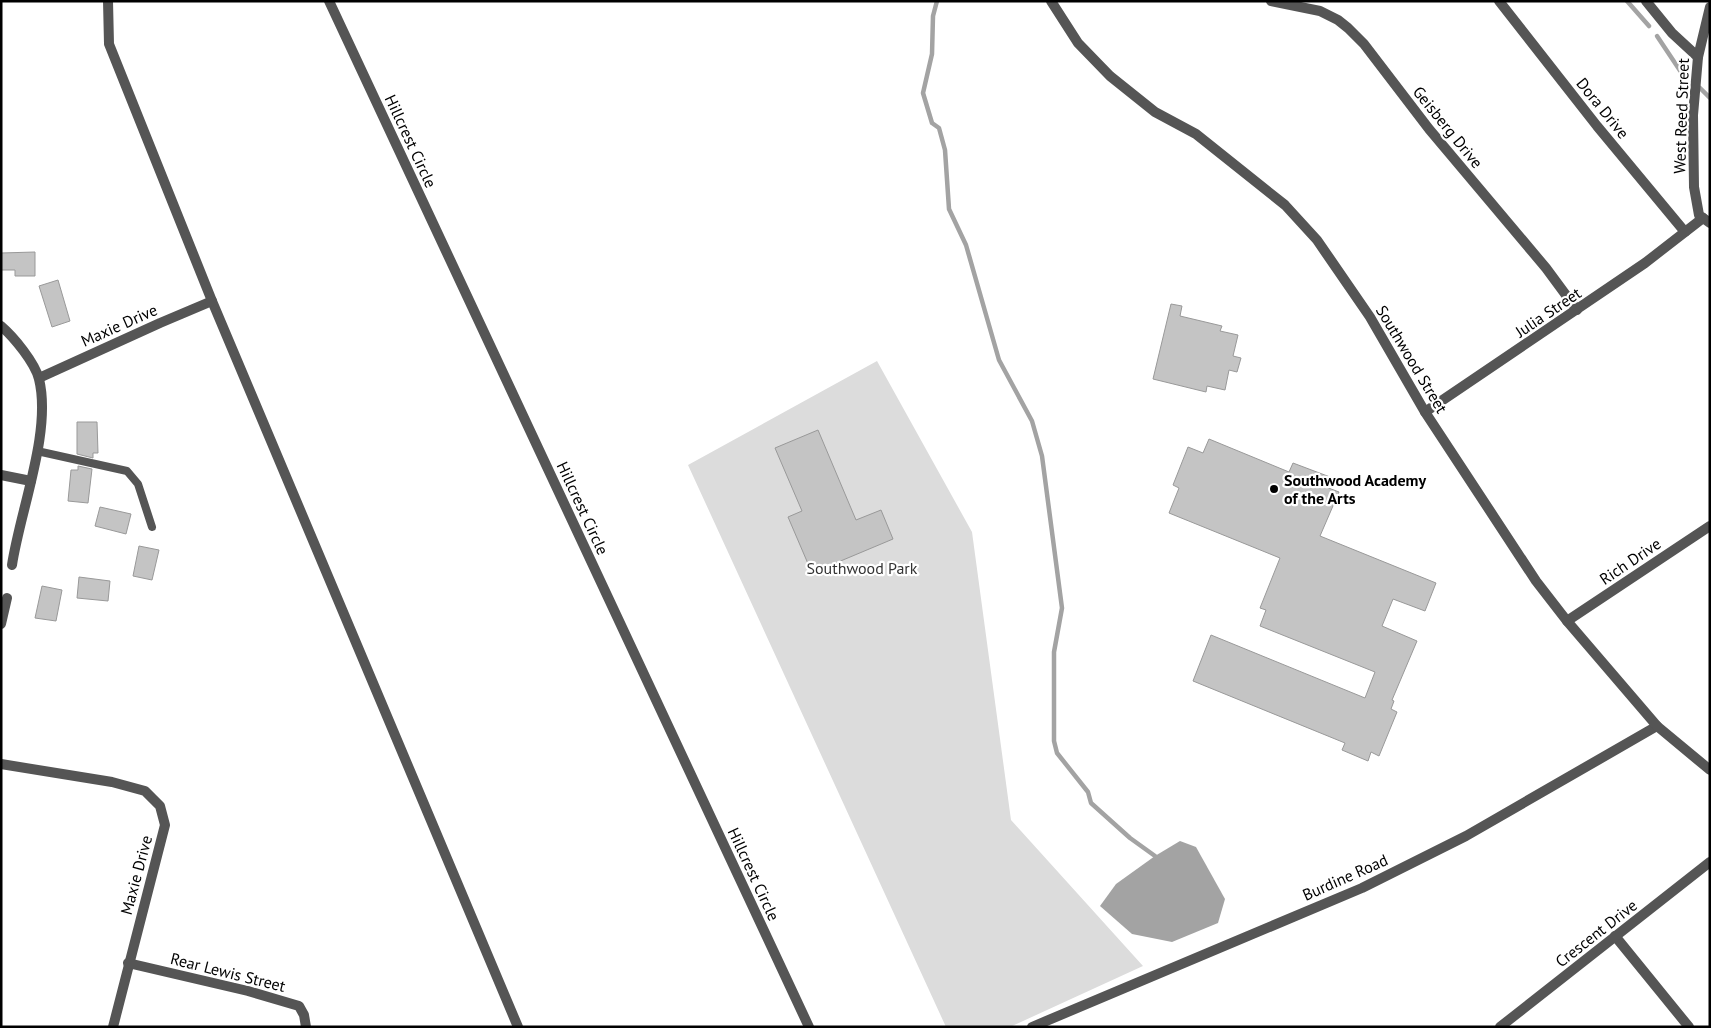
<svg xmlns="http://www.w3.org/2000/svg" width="1711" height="1028" font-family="'PT Sans',sans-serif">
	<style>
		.green { fill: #dcdcdc }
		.water { fill: #a3a3a3 }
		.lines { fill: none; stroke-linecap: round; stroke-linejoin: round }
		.stream { stroke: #a3a3a3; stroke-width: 4.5 }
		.building { fill: #c4c4c4; stroke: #999 }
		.service { stroke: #555; stroke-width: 8 }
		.minor { stroke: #555; stroke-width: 10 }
		.tertiary { stroke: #555; stroke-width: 10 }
		.poi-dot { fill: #000; stroke: #fff; stroke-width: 2 }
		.labels { text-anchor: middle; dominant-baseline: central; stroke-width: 4.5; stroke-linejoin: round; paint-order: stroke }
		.street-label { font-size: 16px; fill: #000; stroke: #fff }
		.poi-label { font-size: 16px; font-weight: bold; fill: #000; stroke: #fff; text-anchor: start }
		.park-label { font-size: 16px; fill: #333; stroke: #fff }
	</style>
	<rect width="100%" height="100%" fill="#fff"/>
	<path class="green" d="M 877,361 L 972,532 L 1011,820 L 1143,966 L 1010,1027 L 946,1027 L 688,465 Z"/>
	<path class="water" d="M 1180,841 L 1196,847 L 1225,899 L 1218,923 L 1172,942 L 1132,934 L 1100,906 L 1116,884 L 1155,856 Z"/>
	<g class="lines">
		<g class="stream">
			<path d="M 937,1 L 933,16 L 932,54 L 923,93 L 932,123 L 939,128 L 945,150 L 949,209 L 966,245 L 999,360 L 1032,421 L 1042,456 L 1062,608 L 1054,652 L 1054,741 L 1057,753 L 1088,792 L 1091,803 L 1130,838 L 1155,856"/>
			<path d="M 1627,1 L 1649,26"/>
			<path d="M 1657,36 L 1683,75"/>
			<path d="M 1700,88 L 1710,98"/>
		</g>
	</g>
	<g class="building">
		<path d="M 35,252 L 35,276 L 15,276 L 15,270 L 1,270 L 1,253 Z"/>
		<path d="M 58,280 L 70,321 L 52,327 L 39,286 Z"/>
		<path d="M 1171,304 L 1182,306 L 1180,316 L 1222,326 L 1220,331 L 1238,335 L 1233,356 L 1241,358 L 1237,372 L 1229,370 L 1225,390 L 1207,386 L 1206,392 L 1153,379 Z"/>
		<path d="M 77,422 L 97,422 L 98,453 L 93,453 L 93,458 L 77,454 Z"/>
		<path d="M 818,430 L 856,520 L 881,510 L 893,539 L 812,573 L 788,517 L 802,511 L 775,448 Z"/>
		<path d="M 1209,439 L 1289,472 L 1293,463 L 1330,477 L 1326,487 L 1339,492 L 1320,536 L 1436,583 L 1425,611 L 1393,599 L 1382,626 L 1417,641 L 1392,700 L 1394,701 L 1391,709 L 1397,712 L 1379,756 L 1371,752 L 1368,761 L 1342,750 L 1345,743 L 1193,681 L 1211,635 L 1365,698 L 1375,672 L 1260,626 L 1266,610 L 1260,608 L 1280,558 L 1169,513 L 1179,488 L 1173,485 L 1188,447 L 1203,453 Z"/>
		<path d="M 78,466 L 92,469 L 88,503 L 68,501 L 71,470 L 78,470 Z"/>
		<path d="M 100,507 L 131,514 L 126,534 L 95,526 Z"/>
		<path d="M 139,546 L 159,550 L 152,580 L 133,576 Z"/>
		<path d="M 79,577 L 110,581 L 108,601 L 77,598 Z"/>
		<path d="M 42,586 L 62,590 L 56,621 L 35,618 Z"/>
	</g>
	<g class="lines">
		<path class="service" d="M 37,451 L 127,471 L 138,484 L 152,527"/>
		<g class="minor">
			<path d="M 108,1 L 109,44 L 212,301 L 518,1027"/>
			<path d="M 329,1 L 809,1027"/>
			<path d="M 1271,1 L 1320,11 L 1338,20 L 1348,28 L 1364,44 L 1429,129 L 1546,268 L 1577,310"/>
			<path d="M 1499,1 L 1597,126 L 1685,232"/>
			<path d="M 1646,1 L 1672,33 L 1698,57"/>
			<path d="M 1710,7 L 1698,57 L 1693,115 L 1694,187 L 1699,215 L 1710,223"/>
			<path d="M 1,326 C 14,337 35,363 39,379 C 52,432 20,511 12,565"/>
			<path d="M 39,378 L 160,323 L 212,301"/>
			<path d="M 1425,412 L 1645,263 L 1703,218"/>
			<path d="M 1,475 L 31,481"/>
			<path d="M 1567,621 L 1710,526"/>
			<path d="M 1,624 L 7,598"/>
			<path d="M 1,764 L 112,782 L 145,791 L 160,806 L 165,825 L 113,1027"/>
			<path d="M 1615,936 L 1689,1027"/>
			<path d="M 128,963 L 248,991 L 299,1006 L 304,1015 L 306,1027"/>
			<path d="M 1032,1027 L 1362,888 L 1466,836 L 1657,726"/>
			<path d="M 1500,1027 L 1710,862"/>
		</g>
		<path class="tertiary" d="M 1051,1 L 1078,43 L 1110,76 L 1155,112 L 1196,134 L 1285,205 L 1317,240 L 1370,317 L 1425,412 L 1536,581 L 1567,621 L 1657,726 L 1710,770"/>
	</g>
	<circle class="poi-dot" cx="1274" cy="489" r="5"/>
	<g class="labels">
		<g class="street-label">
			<text transform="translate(1603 108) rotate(51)">Dora Drive</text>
			<text transform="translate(1681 116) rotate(-88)">West Reed Street</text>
			<text transform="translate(1448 127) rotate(51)">Geisberg Drive</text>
			<text transform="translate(411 141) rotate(65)">Hillcrest Circle</text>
			<text transform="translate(1548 312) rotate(-34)">Julia Street</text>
			<text transform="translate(119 325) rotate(-24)">Maxie Drive</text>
			<text transform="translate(1412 359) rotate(59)">Southwood Street</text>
			<text transform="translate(583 508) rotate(65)">Hillcrest Circle</text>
			<text transform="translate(1630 561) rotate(-34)">Rich Drive</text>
			<text transform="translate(754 874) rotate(65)">Hillcrest Circle</text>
			<text transform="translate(136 875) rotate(-75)">Maxie Drive</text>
			<text transform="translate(1345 877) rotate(-24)">Burdine Road</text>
			<text transform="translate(1596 933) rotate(-38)">Crescent Drive</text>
			<text transform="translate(228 972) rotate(14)">Rear Lewis Street</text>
		</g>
		<g class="poi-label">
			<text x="1284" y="480">Southwood Academy<tspan x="1284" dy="18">of the Arts</tspan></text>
		</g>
		<g class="park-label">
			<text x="862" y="568">Southwood Park</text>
		</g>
	</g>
	<rect width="1711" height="1028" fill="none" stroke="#000000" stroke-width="5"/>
</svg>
